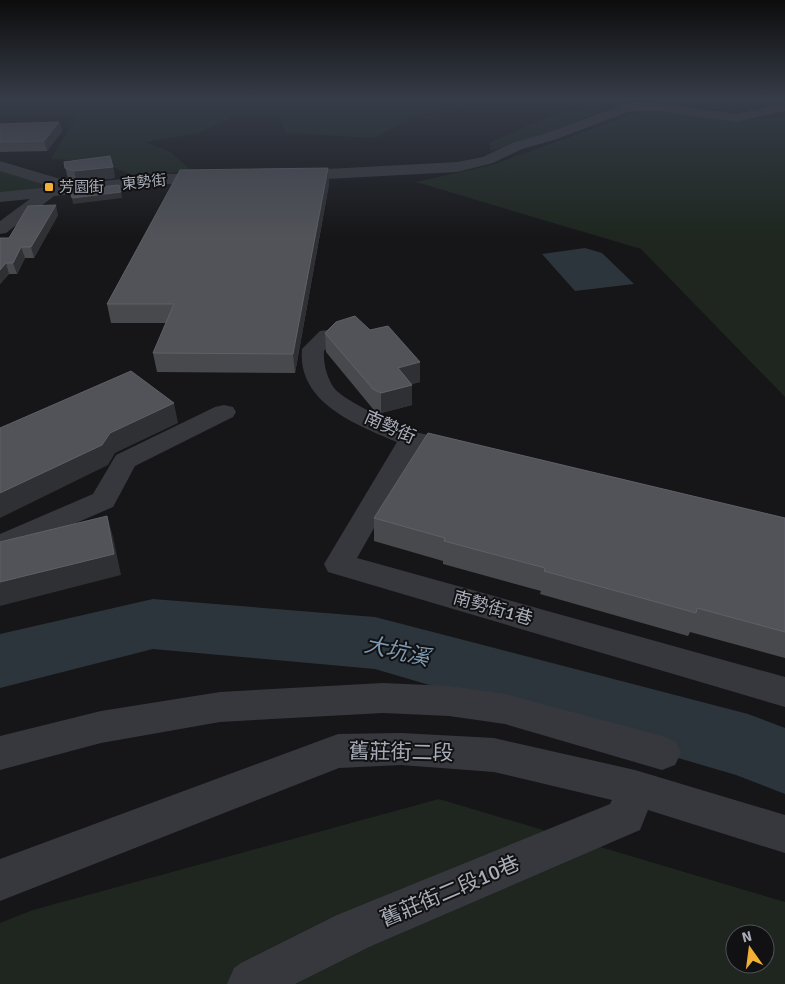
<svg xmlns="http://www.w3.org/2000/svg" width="785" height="984" font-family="Signika,'Noto Sans TC',sans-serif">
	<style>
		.green { fill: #1e261f; fill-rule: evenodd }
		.water { fill: #2c353c }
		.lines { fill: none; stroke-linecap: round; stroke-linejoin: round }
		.river { fill: #2c353c; fill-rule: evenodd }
		.minor { fill: #37383d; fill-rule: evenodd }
		.wall { fill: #47494d }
		.shaded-wall { fill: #2f3033 }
		.building { fill: #525359; stroke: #5f6168 }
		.poi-dot { fill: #f2b134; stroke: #111113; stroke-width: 2 }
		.labels { text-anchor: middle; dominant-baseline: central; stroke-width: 4; stroke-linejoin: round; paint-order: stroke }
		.far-street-label { font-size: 15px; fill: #a8adb8; stroke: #111113 }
		.far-poi-label { font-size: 15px; fill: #a8adb8; stroke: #111113; text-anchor: start }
		.street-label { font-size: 18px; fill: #a8adb8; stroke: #111113 }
		.near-street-label { font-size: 21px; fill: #a8adb8; stroke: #111113 }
		.near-water-label { font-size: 22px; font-style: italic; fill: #7f9bb3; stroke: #111113 }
	</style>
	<rect width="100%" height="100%" fill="#161618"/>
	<g class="green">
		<path d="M 0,99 L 476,99 L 461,110 L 414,115 L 375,138 L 286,133 L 279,116 L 235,115 L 199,133 L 145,142 L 169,151 L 191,170 L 139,177 L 97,161 L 51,159 L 78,114 L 0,117 Z"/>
		<path d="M 600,99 L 779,99 L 753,110 L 733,112 L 656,100 L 613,106 L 564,127 L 491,151 L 489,143 L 527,126 Z"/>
		<path d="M 644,110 L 733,121 L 782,117 L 785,115 L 785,397 L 641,249 L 416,182 L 492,165 Z"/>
		<path d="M 0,170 L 65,188 L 0,194 Z"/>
		<path d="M 439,799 L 785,902 L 785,984 L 0,984 L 0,923 L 33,910 ZM 735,934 L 765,934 L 765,964 L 735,964 Z"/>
	</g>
	<path class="water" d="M 585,248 L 602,253 L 634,284 L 575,291 L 542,254 Z"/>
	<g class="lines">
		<path class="river" d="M 153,599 L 375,617 L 748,714 L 785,728 L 785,794 L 736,775 L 375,669 L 153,649 L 0,688 L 0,634 Z"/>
		<g class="minor">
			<path d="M 628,103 L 658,103 L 736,114 L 785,103 L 785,111 L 736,122 L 658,111 L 630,111 L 557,139 L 522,149 L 493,163 L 457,172 L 290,181 L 284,179 L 282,176 L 284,173 L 290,171 L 457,162 L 483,157 L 512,143 L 547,133 Z"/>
			<path d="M 0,161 L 77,184 L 168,174 L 212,173 L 218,175 L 220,178 L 218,181 L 212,183 L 168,184 L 54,196 L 6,233 L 0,234 L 0,221 L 30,199 L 0,202 L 0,192 L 52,187 L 0,171 Z"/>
			<path d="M 328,330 L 336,331 L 339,336 L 324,351 C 323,363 327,378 334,388 C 345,402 398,425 416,432 C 426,435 437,435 443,444 L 439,450 L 430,452 L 419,449 L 357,558 L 785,677 L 785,707 L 328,572 L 324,564 L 397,442 C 357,425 297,403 302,349 L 320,331 Z"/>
			<path d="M 224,405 L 233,407 L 236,412 L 233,417 L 135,466 L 113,507 L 0,556 L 0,534 L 93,494 L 116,455 L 215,407 Z"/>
			<path d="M 383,683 L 449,686 L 505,694 L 662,736 L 675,741 L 681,753 L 675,765 L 662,770 L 505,724 L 449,716 L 383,713 L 220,722 L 101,743 L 0,770 L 0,736 L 101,711 L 220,692 Z"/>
			<path d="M 401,733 L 494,738 L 635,770 L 785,815 L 785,853 L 648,810 L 640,830 L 369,947 L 295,984 L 227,984 L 234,968 L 241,963 L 337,915 L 610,804 L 612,800 L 494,772 L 401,765 L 339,768 L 0,901 L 0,859 L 338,734 Z"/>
		</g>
	</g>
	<g class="wall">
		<path d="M 59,122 L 62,131 L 47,151 L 0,152 L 0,124 Z"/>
		<path d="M 64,162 L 113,167 L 115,178 L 77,182 L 68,179 Z"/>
		<path d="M 328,168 L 329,184 L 295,373 L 157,372 L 153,353 L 166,323 L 111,323 L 107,304 Z"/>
		<path d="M 58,215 L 34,258 L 25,258 L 17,274 L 9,274 L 0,284 L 0,238 L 9,238 Z"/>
		<path d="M 325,333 L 420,382 L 411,384 L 412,405 L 381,413 L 373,409 L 326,352 Z"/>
		<path d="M 374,518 L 785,518 L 785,658 L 690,632 L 688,636 L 540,594 L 541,591 L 443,564 L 443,561 L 374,541 Z"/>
	</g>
	<g class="shaded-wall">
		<path d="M 59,122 L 62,131 L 47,151 L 44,141 Z"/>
		<path d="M 113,167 L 115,178 L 77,182 L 74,171 Z"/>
		<path d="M 328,168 L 329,184 L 295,373 L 293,354 Z"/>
		<path d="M 121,192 L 122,198 L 73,204 L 72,198 Z"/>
		<path d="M 56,205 L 58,215 L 34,258 L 31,247 Z"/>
		<path d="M 21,247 L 25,258 L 17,274 L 13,263 Z"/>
		<path d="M 6,263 L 9,274 L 0,284 L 0,270 Z"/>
		<path d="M 420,362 L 420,382 L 398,388 L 398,368 Z"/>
		<path d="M 412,385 L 412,405 L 381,413 L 381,393 Z"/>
		<path d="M 174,403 L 178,423 L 115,453 L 108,465 L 0,518 L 0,493 L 110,433 Z"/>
		<path d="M 107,516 L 113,537 L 121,575 L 0,606 L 0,582 Z"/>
	</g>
	<g class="building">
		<path d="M 59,122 L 44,141 L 0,142 L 0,124 Z"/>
		<path d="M 110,156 L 113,167 L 74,171 L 65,168 L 64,162 Z"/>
		<path d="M 328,168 L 293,354 L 153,353 L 174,304 L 107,304 L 180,170 Z"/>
		<path d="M 119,185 L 121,192 L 72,198 L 70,190 Z"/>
		<path d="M 56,205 L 31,247 L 21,247 L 13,263 L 6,263 L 0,270 L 0,238 L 9,238 L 28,206 Z"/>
		<path d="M 355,316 L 370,330 L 388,326 L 420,362 L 398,368 L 412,385 L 381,393 L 373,389 L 325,333 L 336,322 Z"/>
		<path d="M 131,371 L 174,403 L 110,433 L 102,445 L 0,493 L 0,428 Z"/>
		<path d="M 428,433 L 785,518 L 785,632 L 697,608 L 696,613 L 544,571 L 545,568 L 444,541 L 445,538 L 374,518 Z"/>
		<path d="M 107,516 L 114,554 L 0,582 L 0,542 Z"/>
	</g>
	<linearGradient id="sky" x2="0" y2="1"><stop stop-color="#0c0c0d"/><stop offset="0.42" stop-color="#363c48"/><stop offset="1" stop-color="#363c48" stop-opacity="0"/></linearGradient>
	<rect width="785" height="237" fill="url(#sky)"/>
	<rect class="poi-dot" x="44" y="182" width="10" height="10" rx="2.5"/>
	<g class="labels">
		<g class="far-street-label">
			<text transform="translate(144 182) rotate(-6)">東勢街</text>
		</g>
		<g class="far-poi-label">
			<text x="59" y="187">芳園街</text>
		</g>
		<g class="street-label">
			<text transform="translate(390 427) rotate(24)">南勢街</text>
			<text transform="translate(493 608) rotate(16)">南勢街1巷</text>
		</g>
		<g class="near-street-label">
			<text transform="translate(401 752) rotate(1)">舊莊街二段</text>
			<text transform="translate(450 891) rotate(-23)">舊莊街二段10巷</text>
		</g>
		<g class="near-water-label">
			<text transform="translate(397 651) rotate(13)">大坑溪</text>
		</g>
	</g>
	<g transform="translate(750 949) rotate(346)"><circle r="24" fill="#111113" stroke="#4d4f55"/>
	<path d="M0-4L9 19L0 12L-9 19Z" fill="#f2b134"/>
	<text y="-8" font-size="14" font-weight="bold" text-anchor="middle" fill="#a8adb8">N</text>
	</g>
</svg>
